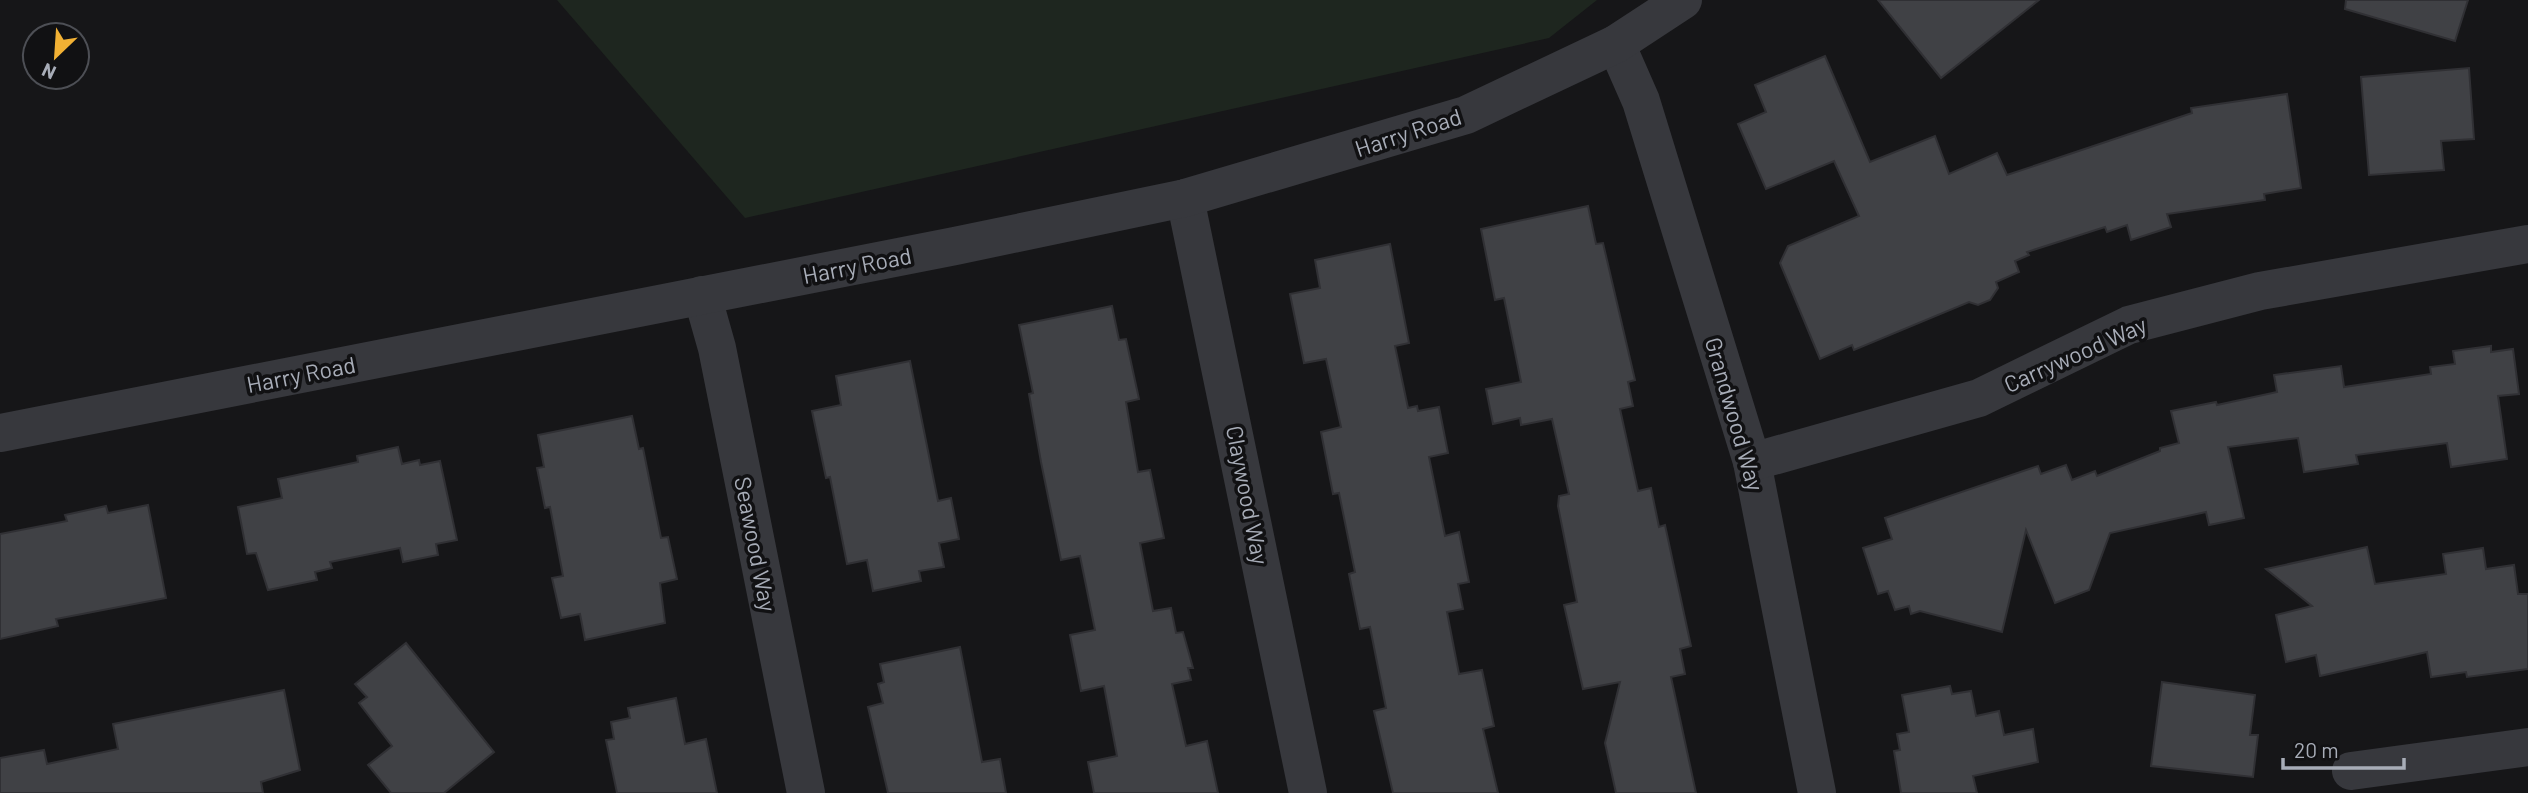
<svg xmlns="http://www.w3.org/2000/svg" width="2528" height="793" font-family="Barlow,sans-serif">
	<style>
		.green { fill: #1e261f }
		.building { fill: #404145; stroke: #303034; stroke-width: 2 }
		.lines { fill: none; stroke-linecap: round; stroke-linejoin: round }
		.minor { stroke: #37383d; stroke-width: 38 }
		.tertiary { stroke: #37383d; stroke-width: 38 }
		.labels { text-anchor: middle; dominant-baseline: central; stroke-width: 7; stroke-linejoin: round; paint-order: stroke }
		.street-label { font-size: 23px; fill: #a8adb8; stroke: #111113 }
	</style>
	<rect width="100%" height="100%" fill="#161618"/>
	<path class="green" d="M 557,0 L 1597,0 L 1549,38 L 745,218 Z"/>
	<g class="building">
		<path d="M 1878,0 L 2039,0 L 1941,78 Z"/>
		<path d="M 2346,0 L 2468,0 L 2455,41 L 2345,9 Z"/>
		<path d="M 1825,56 L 1870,162 L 1935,136 L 1949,174 L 1997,153 L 2007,175 L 2192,113 L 2191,108 L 2287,94 L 2301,188 L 2264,194 L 2265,200 L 2167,214 L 2171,227 L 2131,240 L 2127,225 L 2107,232 L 2105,227 L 2027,252 L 2029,255 L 2015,261 L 2019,272 L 1996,282 L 1998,288 L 1990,300 L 1978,305 L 1969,302 L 1854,350 L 1852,345 L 1820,359 L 1780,263 L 1788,246 L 1859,216 L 1834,161 L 1766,189 L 1738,124 L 1766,112 L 1755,85 Z"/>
		<path d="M 2469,68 L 2474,139 L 2441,141 L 2444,170 L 2369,175 L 2361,77 Z"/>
		<path d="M 1588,206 L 1596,244 L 1603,243 L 1635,380 L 1628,382 L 1633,406 L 1620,409 L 1638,491 L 1651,488 L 1659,527 L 1665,525 L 1691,646 L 1680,649 L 1685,674 L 1671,677 L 1696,793 L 1616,793 L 1605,743 L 1620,682 L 1583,689 L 1564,605 L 1577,602 L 1558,506 L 1559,496 L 1569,494 L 1552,419 L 1521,425 L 1520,418 L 1493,424 L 1486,389 L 1521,382 L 1504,298 L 1495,300 L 1481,229 Z"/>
		<path d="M 1390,244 L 1409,343 L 1395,346 L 1408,408 L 1417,406 L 1418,411 L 1439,407 L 1448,453 L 1429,457 L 1445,536 L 1459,532 L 1469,582 L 1458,584 L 1463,609 L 1447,612 L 1459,674 L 1482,670 L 1494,726 L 1483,729 L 1498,793 L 1393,793 L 1374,711 L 1386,708 L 1370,627 L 1360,629 L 1349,574 L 1355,572 L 1339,493 L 1333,494 L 1321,432 L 1341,427 L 1326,359 L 1304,363 L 1290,294 L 1320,288 L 1315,260 Z"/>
		<path d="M 1112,306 L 1119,340 L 1126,339 L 1139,399 L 1126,402 L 1138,472 L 1150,470 L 1164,538 L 1140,543 L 1153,611 L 1171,608 L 1176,633 L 1183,632 L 1193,668 L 1188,668 L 1191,680 L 1172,684 L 1186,746 L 1207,741 L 1218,793 L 1094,793 L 1088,762 L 1117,756 L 1104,686 L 1081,691 L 1070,635 L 1095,630 L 1080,556 L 1061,560 L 1041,462 L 1029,394 L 1033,393 L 1019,325 Z"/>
		<path d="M 2491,346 L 2491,352 L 2513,349 L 2519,394 L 2498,396 L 2507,459 L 2451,467 L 2447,443 L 2356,455 L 2358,464 L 2304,472 L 2298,438 L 2228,447 L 2244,518 L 2209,525 L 2206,512 L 2110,533 L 2089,590 L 2055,603 L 2026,530 L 2002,632 L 1920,611 L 1911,614 L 1909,606 L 1895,610 L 1888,591 L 1878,594 L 1863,548 L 1892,539 L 1885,518 L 2038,466 L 2041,474 L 2066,465 L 2072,480 L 2095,471 L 2097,476 L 2160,451 L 2160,448 L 2179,443 L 2171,411 L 2216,402 L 2217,405 L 2277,392 L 2274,375 L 2341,366 L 2344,387 L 2431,374 L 2430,367 L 2455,364 L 2453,351 Z"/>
		<path d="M 910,361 L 938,501 L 951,498 L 959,539 L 939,543 L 944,567 L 919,571 L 921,581 L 873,591 L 867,560 L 847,564 L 830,477 L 826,478 L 812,411 L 841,405 L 836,376 Z"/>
		<path d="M 632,416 L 639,449 L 643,448 L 661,538 L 668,537 L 677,579 L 660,583 L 665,623 L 585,640 L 580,614 L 561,618 L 552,578 L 563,576 L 550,507 L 545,508 L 537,468 L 544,467 L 538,435 Z"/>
		<path d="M 398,447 L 402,464 L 419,460 L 420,465 L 440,461 L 457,540 L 436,544 L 438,555 L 403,562 L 400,548 L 330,562 L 332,568 L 315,572 L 317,580 L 268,590 L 256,553 L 247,554 L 238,507 L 282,498 L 278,479 L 358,462 L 357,456 Z"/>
		<path d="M 148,505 L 166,598 L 56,619 L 58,626 L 0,639 L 0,534 L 67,521 L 65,515 L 106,506 L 108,513 Z"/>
		<path d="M 2367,547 L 2375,584 L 2446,574 L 2443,554 L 2483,548 L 2486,569 L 2514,565 L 2518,594 L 2528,594 L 2528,669 L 2467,677 L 2466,672 L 2431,677 L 2427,652 L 2320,676 L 2316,655 L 2286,662 L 2276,615 L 2312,606 L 2266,569 Z"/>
		<path d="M 406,643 L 494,752 L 444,793 L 391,793 L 368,765 L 392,746 L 359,703 L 367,697 L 355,684 Z"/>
		<path d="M 960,647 L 982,762 L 1000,759 L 1006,793 L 888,793 L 868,707 L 883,703 L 878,684 L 884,682 L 880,664 Z"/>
		<path d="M 2162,682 L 2255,695 L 2250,735 L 2258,735 L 2253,777 L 2151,766 Z"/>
		<path d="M 1950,686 L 1952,694 L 1971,691 L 1976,716 L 1999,711 L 2004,735 L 2033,729 L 2038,762 L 1973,776 L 1977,793 L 1901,793 L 1894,751 L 1900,750 L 1897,734 L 1909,732 L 1902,695 Z"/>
		<path d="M 284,690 L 300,770 L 261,782 L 263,793 L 0,793 L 0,758 L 44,750 L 47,764 L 118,749 L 113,724 Z"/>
		<path d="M 676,698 L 685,744 L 706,739 L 717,793 L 617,793 L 606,740 L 614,739 L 611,722 L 630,718 L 628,708 Z"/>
	</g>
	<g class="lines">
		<g class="minor">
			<path d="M 1616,44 L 1641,101 L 1752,462 L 1817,793"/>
			<path d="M 1185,198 L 1308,793"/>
			<path d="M 702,295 L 717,348 L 806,793"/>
			<path d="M 1752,462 L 1979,398 L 2129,325 L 2260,291 L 2528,244"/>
			<path d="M 2351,771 L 2528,747"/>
		</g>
		<path class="tertiary" d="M 0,433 L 955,246 L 1185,198 L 1466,115 L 1616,44 L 1683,0"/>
	</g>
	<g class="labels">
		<g class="street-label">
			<text transform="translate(1408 132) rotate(-18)">Harry Road</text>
			<text transform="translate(857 265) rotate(-11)">Harry Road</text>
			<text transform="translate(2075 354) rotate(-24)">Carrywood Way</text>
			<text transform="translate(301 374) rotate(-11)">Harry Road</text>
			<text transform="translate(1735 414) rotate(74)">Grandwood Way</text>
			<text transform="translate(1248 495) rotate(79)">Claywood Way</text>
			<text transform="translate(756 544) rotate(79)">Seawood Way</text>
		</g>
	</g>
	<g transform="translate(56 56) rotate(205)"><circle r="33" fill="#111113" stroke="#4d4f55" stroke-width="2"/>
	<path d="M0-5L12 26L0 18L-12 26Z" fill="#f2b134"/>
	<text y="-10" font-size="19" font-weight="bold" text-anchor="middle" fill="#a8adb8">N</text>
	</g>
	<path d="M2283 758v10h121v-10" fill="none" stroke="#a8adb8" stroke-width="3.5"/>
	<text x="2294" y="758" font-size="21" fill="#a8adb8" stroke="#111113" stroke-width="5" paint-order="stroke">20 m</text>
</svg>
